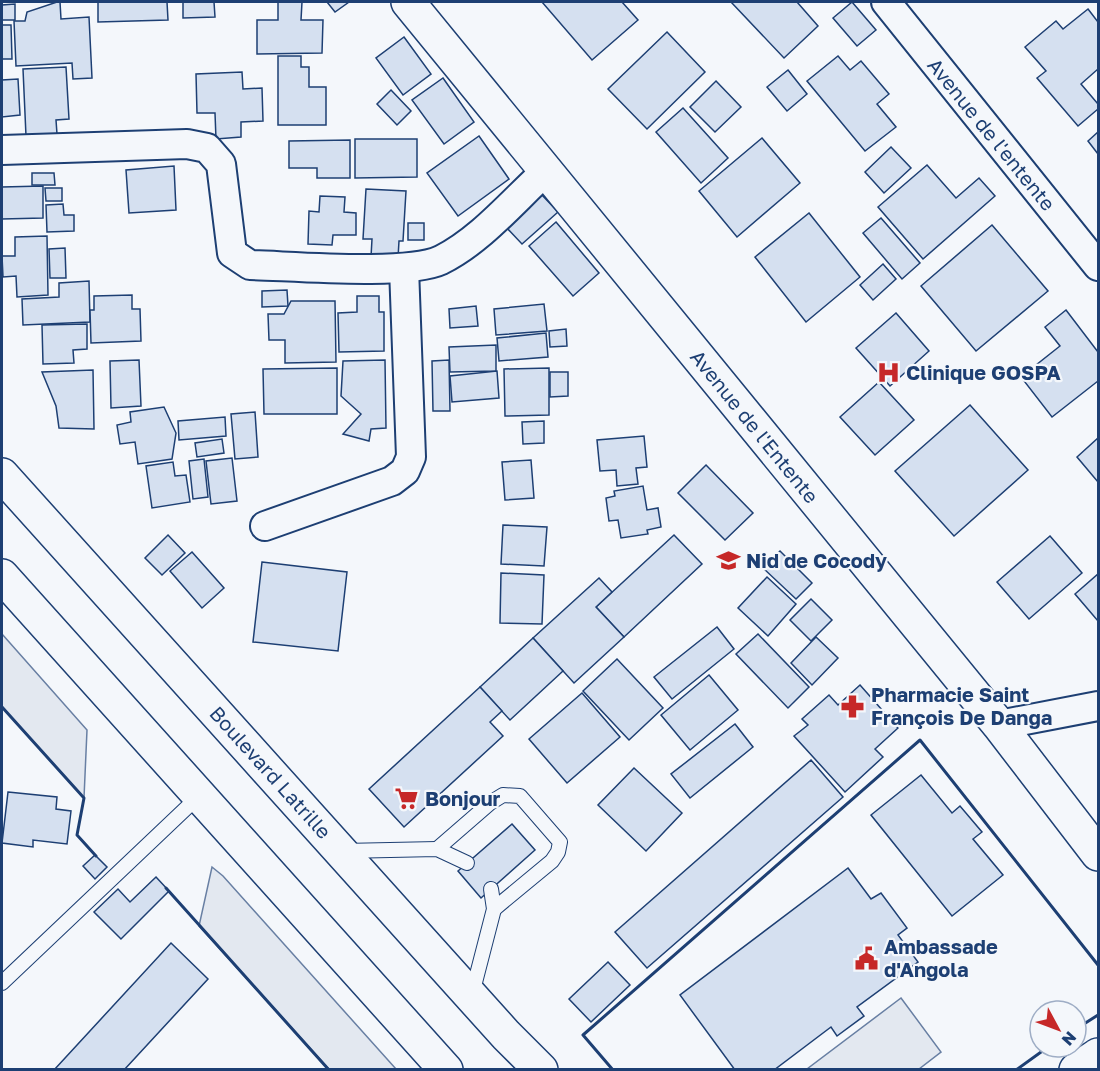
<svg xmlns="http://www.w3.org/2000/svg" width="1100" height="1071" font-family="'Golos Text',sans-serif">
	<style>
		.parking { fill: #e3e8f0; stroke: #687fa3; stroke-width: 1.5 }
		.building { fill: #d5e0f0; stroke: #1d3f73; stroke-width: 1.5 }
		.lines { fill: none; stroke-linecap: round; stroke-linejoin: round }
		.lane-casing { stroke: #1d3f73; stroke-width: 16 }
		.street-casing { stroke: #1d3f73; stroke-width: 32 }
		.secondary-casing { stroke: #1d3f73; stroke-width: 36 }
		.lane { stroke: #f4f7fb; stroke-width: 14 }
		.street { stroke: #f4f7fb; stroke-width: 28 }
		.secondary { stroke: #f4f7fb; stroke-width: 33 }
		.wall { stroke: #1d3f73; stroke-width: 3 }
		.labels { text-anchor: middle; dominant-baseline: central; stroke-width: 4.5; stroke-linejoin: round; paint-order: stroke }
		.street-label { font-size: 20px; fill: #1d3f73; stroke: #f4f7fb }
		.poi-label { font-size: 20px; font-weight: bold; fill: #1d3f73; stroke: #f4f7fb; text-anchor: start }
	</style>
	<rect width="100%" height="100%" fill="#f4f7fb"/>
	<g class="parking">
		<path d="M 2,634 L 87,730 L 84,798 L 2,707 Z"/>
		<path d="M 212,867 L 223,876 L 396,1069 L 329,1069 L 199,926 Z"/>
		<path d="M 901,998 L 941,1052 L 919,1069 L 807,1069 Z"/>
	</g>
	<g class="building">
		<path d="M 57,2 L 60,2 L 61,19 L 89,17 L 92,78 L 73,79 L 72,63 L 16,66 L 14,21 L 25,21 L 27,12 Z"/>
		<path d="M 98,2 L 167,2 L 168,20 L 98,22 Z"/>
		<path d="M 183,2 L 214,2 L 215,17 L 183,18 Z"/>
		<path d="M 278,2 L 302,2 L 301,20 L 323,20 L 322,53 L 257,54 L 257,20 L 278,20 Z"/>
		<path d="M 327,2 L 349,2 L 335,12 Z"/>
		<path d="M 542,2 L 622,2 L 638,20 L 592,60 Z"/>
		<path d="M 731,2 L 797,2 L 818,26 L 784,58 Z"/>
		<path d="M 852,2 L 876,30 L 857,46 L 833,18 Z"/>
		<path d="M 15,4 L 15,20 L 2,20 L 2,5 Z"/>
		<path d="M 1088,9 L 1098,22 L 1098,69 L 1081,84 L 1098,104 L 1098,109 L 1078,126 L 1037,78 L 1046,71 L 1025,47 L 1056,21 L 1063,29 Z"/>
		<path d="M 2,25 L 11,25 L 12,59 L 2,59 Z"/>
		<path d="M 667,32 L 705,72 L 647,129 L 608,89 Z"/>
		<path d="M 404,37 L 431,74 L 403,95 L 376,58 Z"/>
		<path d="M 278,56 L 301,56 L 301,67 L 309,67 L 309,87 L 326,87 L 326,125 L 278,125 Z"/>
		<path d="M 838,56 L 850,70 L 861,61 L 889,94 L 877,104 L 896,127 L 865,151 L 807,81 Z"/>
		<path d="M 66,67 L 69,119 L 56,120 L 57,134 L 26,136 L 23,69 Z"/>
		<path d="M 788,70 L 807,94 L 787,111 L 767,87 Z"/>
		<path d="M 242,72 L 243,89 L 262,88 L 263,121 L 241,122 L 241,137 L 216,139 L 215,113 L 197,113 L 196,74 Z"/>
		<path d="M 443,78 L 474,122 L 444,144 L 412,100 Z"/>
		<path d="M 18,79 L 20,115 L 2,117 L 2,80 Z"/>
		<path d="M 716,81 L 741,107 L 715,132 L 690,107 Z"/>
		<path d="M 391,90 L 411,111 L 397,125 L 377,104 Z"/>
		<path d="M 683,108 L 728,158 L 701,183 L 656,132 Z"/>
		<path d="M 1098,132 L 1098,154 L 1088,141 Z"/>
		<path d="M 479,136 L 509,179 L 458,216 L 427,173 Z"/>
		<path d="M 762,138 L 800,183 L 737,237 L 699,191 Z"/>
		<path d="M 355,139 L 417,139 L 417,177 L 355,178 Z"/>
		<path d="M 350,140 L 350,178 L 317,178 L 317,168 L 289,168 L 289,141 Z"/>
		<path d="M 891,147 L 911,168 L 884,193 L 865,172 Z"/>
		<path d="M 927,165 L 956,198 L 979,178 L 995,196 L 923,259 L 878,207 Z"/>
		<path d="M 174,166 L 176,210 L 129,213 L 126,170 Z"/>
		<path d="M 32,173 L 54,173 L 55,185 L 32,185 Z"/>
		<path d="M 43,186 L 43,218 L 2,219 L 2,187 Z"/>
		<path d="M 45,188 L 62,188 L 62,201 L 46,201 Z"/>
		<path d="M 366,189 L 406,191 L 403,241 L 399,241 L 398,258 L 371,257 L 372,239 L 363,239 Z"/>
		<path d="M 541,194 L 558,212 L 522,244 L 505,226 Z"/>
		<path d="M 320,196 L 345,197 L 344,212 L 356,213 L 356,235 L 333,235 L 332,245 L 308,244 L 309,211 L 319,212 Z"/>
		<path d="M 63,204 L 64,215 L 74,215 L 74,231 L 47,232 L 46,205 Z"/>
		<path d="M 809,213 L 860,277 L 806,322 L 755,257 Z"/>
		<path d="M 881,218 L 920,263 L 902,279 L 863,233 Z"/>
		<path d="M 556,222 L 599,273 L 573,296 L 529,246 Z"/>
		<rect x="408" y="223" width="16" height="17"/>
		<path d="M 992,225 L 1048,291 L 976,351 L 921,286 Z"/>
		<path d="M 47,236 L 48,295 L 17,297 L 16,276 L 3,277 L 2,256 L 15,256 L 15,237 Z"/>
		<path d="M 65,248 L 66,278 L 50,278 L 49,249 Z"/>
		<path d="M 883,264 L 896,279 L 873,300 L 860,285 Z"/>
		<path d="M 89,281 L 90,322 L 23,325 L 22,299 L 59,297 L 59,283 Z"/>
		<path d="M 287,290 L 288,306 L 262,307 L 262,291 Z"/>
		<path d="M 132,295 L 132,309 L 140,309 L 141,341 L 91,343 L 90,310 L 94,310 L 94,296 Z"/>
		<path d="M 357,296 L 379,296 L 379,312 L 384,312 L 384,351 L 339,352 L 338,313 L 357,312 Z"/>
		<path d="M 291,301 L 335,301 L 336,362 L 285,363 L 285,340 L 269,340 L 268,314 L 284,314 Z"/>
		<path d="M 544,304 L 547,331 L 496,335 L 494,309 Z"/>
		<path d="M 476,306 L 478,326 L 450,328 L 449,309 Z"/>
		<path d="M 1066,310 L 1098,352 L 1098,381 L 1052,417 L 1021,377 L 1060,346 L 1045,327 Z"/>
		<path d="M 896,313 L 929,351 L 890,386 L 856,348 Z"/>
		<path d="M 87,324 L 87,349 L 73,350 L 74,363 L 43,364 L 42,325 Z"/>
		<path d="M 566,329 L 567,346 L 550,347 L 549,331 Z"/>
		<path d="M 546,333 L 548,357 L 499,361 L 497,338 Z"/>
		<path d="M 496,345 L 496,371 L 450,372 L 449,347 Z"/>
		<path d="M 139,360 L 141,406 L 111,408 L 110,361 Z"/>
		<path d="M 385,360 L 386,428 L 371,429 L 369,441 L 343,434 L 361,414 L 341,396 L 343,361 Z"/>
		<path d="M 449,360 L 450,411 L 433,411 L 432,361 Z"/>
		<path d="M 337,368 L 337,414 L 264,414 L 263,369 Z"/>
		<path d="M 549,368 L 549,415 L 505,416 L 504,369 Z"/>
		<path d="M 93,370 L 94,429 L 59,428 L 56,406 L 42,372 Z"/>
		<path d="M 497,371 L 499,398 L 452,402 L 450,376 Z"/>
		<path d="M 550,372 L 568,372 L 568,396 L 550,397 Z"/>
		<path d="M 879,382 L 914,420 L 875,455 L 840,417 Z"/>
		<path d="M 970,405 L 1028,470 L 954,536 L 895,471 Z"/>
		<path d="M 164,407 L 176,433 L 172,459 L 138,464 L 135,442 L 120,444 L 117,425 L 131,422 L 130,412 Z"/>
		<path d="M 255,412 L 258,457 L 235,459 L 231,414 Z"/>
		<path d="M 225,417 L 226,436 L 179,440 L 178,421 Z"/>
		<path d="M 544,421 L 544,443 L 523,444 L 522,422 Z"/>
		<path d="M 644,436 L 647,467 L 636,468 L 638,484 L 617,486 L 616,470 L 600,471 L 597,440 Z"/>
		<path d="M 1098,438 L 1098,482 L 1077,457 Z"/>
		<path d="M 222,439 L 224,453 L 197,457 L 195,443 Z"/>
		<path d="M 232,458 L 237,501 L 211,504 L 206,461 Z"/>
		<path d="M 204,459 L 208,497 L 193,499 L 189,461 Z"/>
		<path d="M 531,460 L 534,498 L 505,500 L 502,462 Z"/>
		<path d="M 173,462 L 175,476 L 186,475 L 190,502 L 152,508 L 146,466 Z"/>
		<path d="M 706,465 L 753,513 L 725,540 L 678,493 Z"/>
		<path d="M 643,486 L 647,510 L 658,508 L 661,527 L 647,530 L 648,534 L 621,538 L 618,520 L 609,521 L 606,498 L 615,496 L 614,491 Z"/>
		<path d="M 503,525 L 547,527 L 544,566 L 501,564 Z"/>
		<path d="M 168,535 L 185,553 L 162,575 L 145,558 Z"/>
		<path d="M 674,535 L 702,564 L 624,637 L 596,607 Z"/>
		<path d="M 1050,536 L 1082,573 L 1029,619 L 997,582 Z"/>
		<path d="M 780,551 L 812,583 L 796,599 L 763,568 Z"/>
		<path d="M 192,552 L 224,588 L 202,608 L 170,571 Z"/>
		<path d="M 262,562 L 347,572 L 338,651 L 253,642 Z"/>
		<path d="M 501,573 L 544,575 L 542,624 L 500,623 Z"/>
		<path d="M 1098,574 L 1098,621 L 1075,594 Z"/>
		<path d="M 767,577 L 796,604 L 768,636 L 738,608 Z"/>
		<path d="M 599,578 L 612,592 L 596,607 L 624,637 L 574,683 L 533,638 Z"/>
		<path d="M 811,599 L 832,620 L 811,641 L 790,620 Z"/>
		<path d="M 717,627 L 734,649 L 672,699 L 654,677 Z"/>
		<path d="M 758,634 L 809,687 L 788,708 L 736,654 Z"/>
		<path d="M 816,637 L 838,658 L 812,685 L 791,663 Z"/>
		<path d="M 533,638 L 563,671 L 510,720 L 480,687 Z"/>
		<path d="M 617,659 L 663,708 L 629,740 L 583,691 Z"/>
		<path d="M 709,675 L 738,710 L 690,750 L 661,715 Z"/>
		<path d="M 860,685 L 898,728 L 875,749 L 883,757 L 845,792 L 794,736 L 808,725 L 802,719 L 829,695 L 838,705 Z"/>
		<path d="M 480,687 L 502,711 L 490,722 L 503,736 L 404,827 L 369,789 Z"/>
		<path d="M 582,693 L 620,737 L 567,783 L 529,739 Z"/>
		<path d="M 735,724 L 753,747 L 690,798 L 671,774 Z"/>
		<path d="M 811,760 L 843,797 L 647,968 L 615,932 Z"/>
		<path d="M 634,768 L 682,813 L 646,851 L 598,805 Z"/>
		<path d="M 921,775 L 952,813 L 960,806 L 982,832 L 973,839 L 1003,875 L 952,916 L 871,815 Z"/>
		<path d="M 8,792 L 57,797 L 56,809 L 71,811 L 67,844 L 33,840 L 33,847 L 2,843 Z"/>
		<path d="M 512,824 L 535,850 L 481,898 L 458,871 Z"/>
		<path d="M 95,855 L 107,867 L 95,879 L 83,866 Z"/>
		<path d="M 848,868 L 871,899 L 881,893 L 907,928 L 898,935 L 918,962 L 857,1007 L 864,1016 L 837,1036 L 831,1027 L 774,1070 L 735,1070 L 680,995 Z"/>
		<path d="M 156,877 L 169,891 L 121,939 L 94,912 L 118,889 L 130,902 Z"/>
		<path d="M 171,943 L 208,979 L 124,1070 L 54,1070 Z"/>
		<path d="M 608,962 L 630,985 L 591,1022 L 569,999 Z"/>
	</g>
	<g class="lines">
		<defs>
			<g id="lane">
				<path d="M 437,849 L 490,803 L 503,795 L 520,796 L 560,842 L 558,852 L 552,861 L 494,909"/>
				<path d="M 343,851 L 437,849 L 467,863"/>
				<path d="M 2,983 L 199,796"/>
				<path d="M 472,994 L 494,909 L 491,889"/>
			</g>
			<g id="street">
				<path d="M 886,2 L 1098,266"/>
				<path d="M 2,150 L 187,144 L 207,148 L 221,164 L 232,253 L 250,265 C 292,266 407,276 441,260 C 481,240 513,201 546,171"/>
				<path d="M 265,526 L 392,481 L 405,471 L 411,457 L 404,268"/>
				<path d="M 999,725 L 1098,706"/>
			</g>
			<g id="secondary">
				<path d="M 408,2 L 999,725 L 1098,854"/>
				<path d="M 2,475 L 506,1035 L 541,1070"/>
				<path d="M 2,576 L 446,1070"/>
				<path d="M 1076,1070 L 1098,1055"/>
			</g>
		</defs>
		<use href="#lane" class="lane-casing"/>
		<use href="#street" class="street-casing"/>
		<use href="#secondary" class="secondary-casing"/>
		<use href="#lane" class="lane"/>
		<use href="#street" class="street"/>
		<use href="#secondary" class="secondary"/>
		<g class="wall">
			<path d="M 2,707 L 84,798 L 77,835 L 96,856"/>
			<path d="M 166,888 L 329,1070"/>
			<path d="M 1076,1029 L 1098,1015"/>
			<path d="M 613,1070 L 583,1035 L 920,740 L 1098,965"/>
			<path d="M 1016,1070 L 1048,1047"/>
		</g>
	</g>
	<defs>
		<symbol id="hospital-bare" viewBox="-9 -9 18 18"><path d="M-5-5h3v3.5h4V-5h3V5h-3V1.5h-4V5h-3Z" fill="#c62828" stroke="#f4f7fb" stroke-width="2.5" paint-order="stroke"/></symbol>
		<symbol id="school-bare" viewBox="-9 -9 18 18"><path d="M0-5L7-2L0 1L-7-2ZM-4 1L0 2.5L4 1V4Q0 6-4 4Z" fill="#c62828" stroke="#f4f7fb" stroke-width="2.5" paint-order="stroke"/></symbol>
		<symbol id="pharmacy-bare" viewBox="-9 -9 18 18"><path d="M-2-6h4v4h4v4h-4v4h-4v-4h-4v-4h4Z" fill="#c62828" stroke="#f4f7fb" stroke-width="2.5" paint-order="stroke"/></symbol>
		<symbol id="supermarket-bare" viewBox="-9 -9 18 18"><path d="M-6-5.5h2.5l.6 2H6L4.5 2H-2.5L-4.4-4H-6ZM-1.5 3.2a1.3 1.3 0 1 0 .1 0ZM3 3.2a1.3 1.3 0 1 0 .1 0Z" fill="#c62828" stroke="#f4f7fb" stroke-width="2.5" paint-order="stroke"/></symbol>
		<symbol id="civic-bare" viewBox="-9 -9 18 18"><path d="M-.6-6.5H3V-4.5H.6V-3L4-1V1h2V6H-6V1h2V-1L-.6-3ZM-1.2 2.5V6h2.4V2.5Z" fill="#c62828" stroke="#f4f7fb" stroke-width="2.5" paint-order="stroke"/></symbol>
	</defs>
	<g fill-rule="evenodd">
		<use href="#hospital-bare" x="872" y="356" width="33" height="33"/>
		<use href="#school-bare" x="712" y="544" width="33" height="33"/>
		<use href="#pharmacy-bare" x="836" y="690" width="33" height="33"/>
		<use href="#supermarket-bare" x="390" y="782" width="33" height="33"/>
		<use href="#civic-bare" x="850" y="942" width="33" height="33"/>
	</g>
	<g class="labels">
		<g class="street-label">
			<text transform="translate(992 134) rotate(51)">Avenue de l'entente</text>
			<text transform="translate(755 426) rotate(51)">Avenue de l'Entente</text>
			<text transform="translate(271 772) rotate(48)">Boulevard Latrille</text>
		</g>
		<g class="poi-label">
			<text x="906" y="372">Clinique GOSPA</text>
			<text x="746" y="560">Nid de Cocody</text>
			<text x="871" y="694">Pharmacie Saint<tspan x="871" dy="23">François De Danga</tspan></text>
			<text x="425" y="798">Bonjour</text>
			<text x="884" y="946">Ambassade<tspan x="884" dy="23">d'Angola</tspan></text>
		</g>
	</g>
	<rect width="1100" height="1071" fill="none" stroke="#1d3f73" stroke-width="6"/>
	<g transform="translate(1058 1029) rotate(131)"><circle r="28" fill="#f4f7fb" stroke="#9eadc5" stroke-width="1.5"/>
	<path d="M0-4.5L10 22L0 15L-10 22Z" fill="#c62828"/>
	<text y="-9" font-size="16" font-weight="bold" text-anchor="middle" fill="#1d3f73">N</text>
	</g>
</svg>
